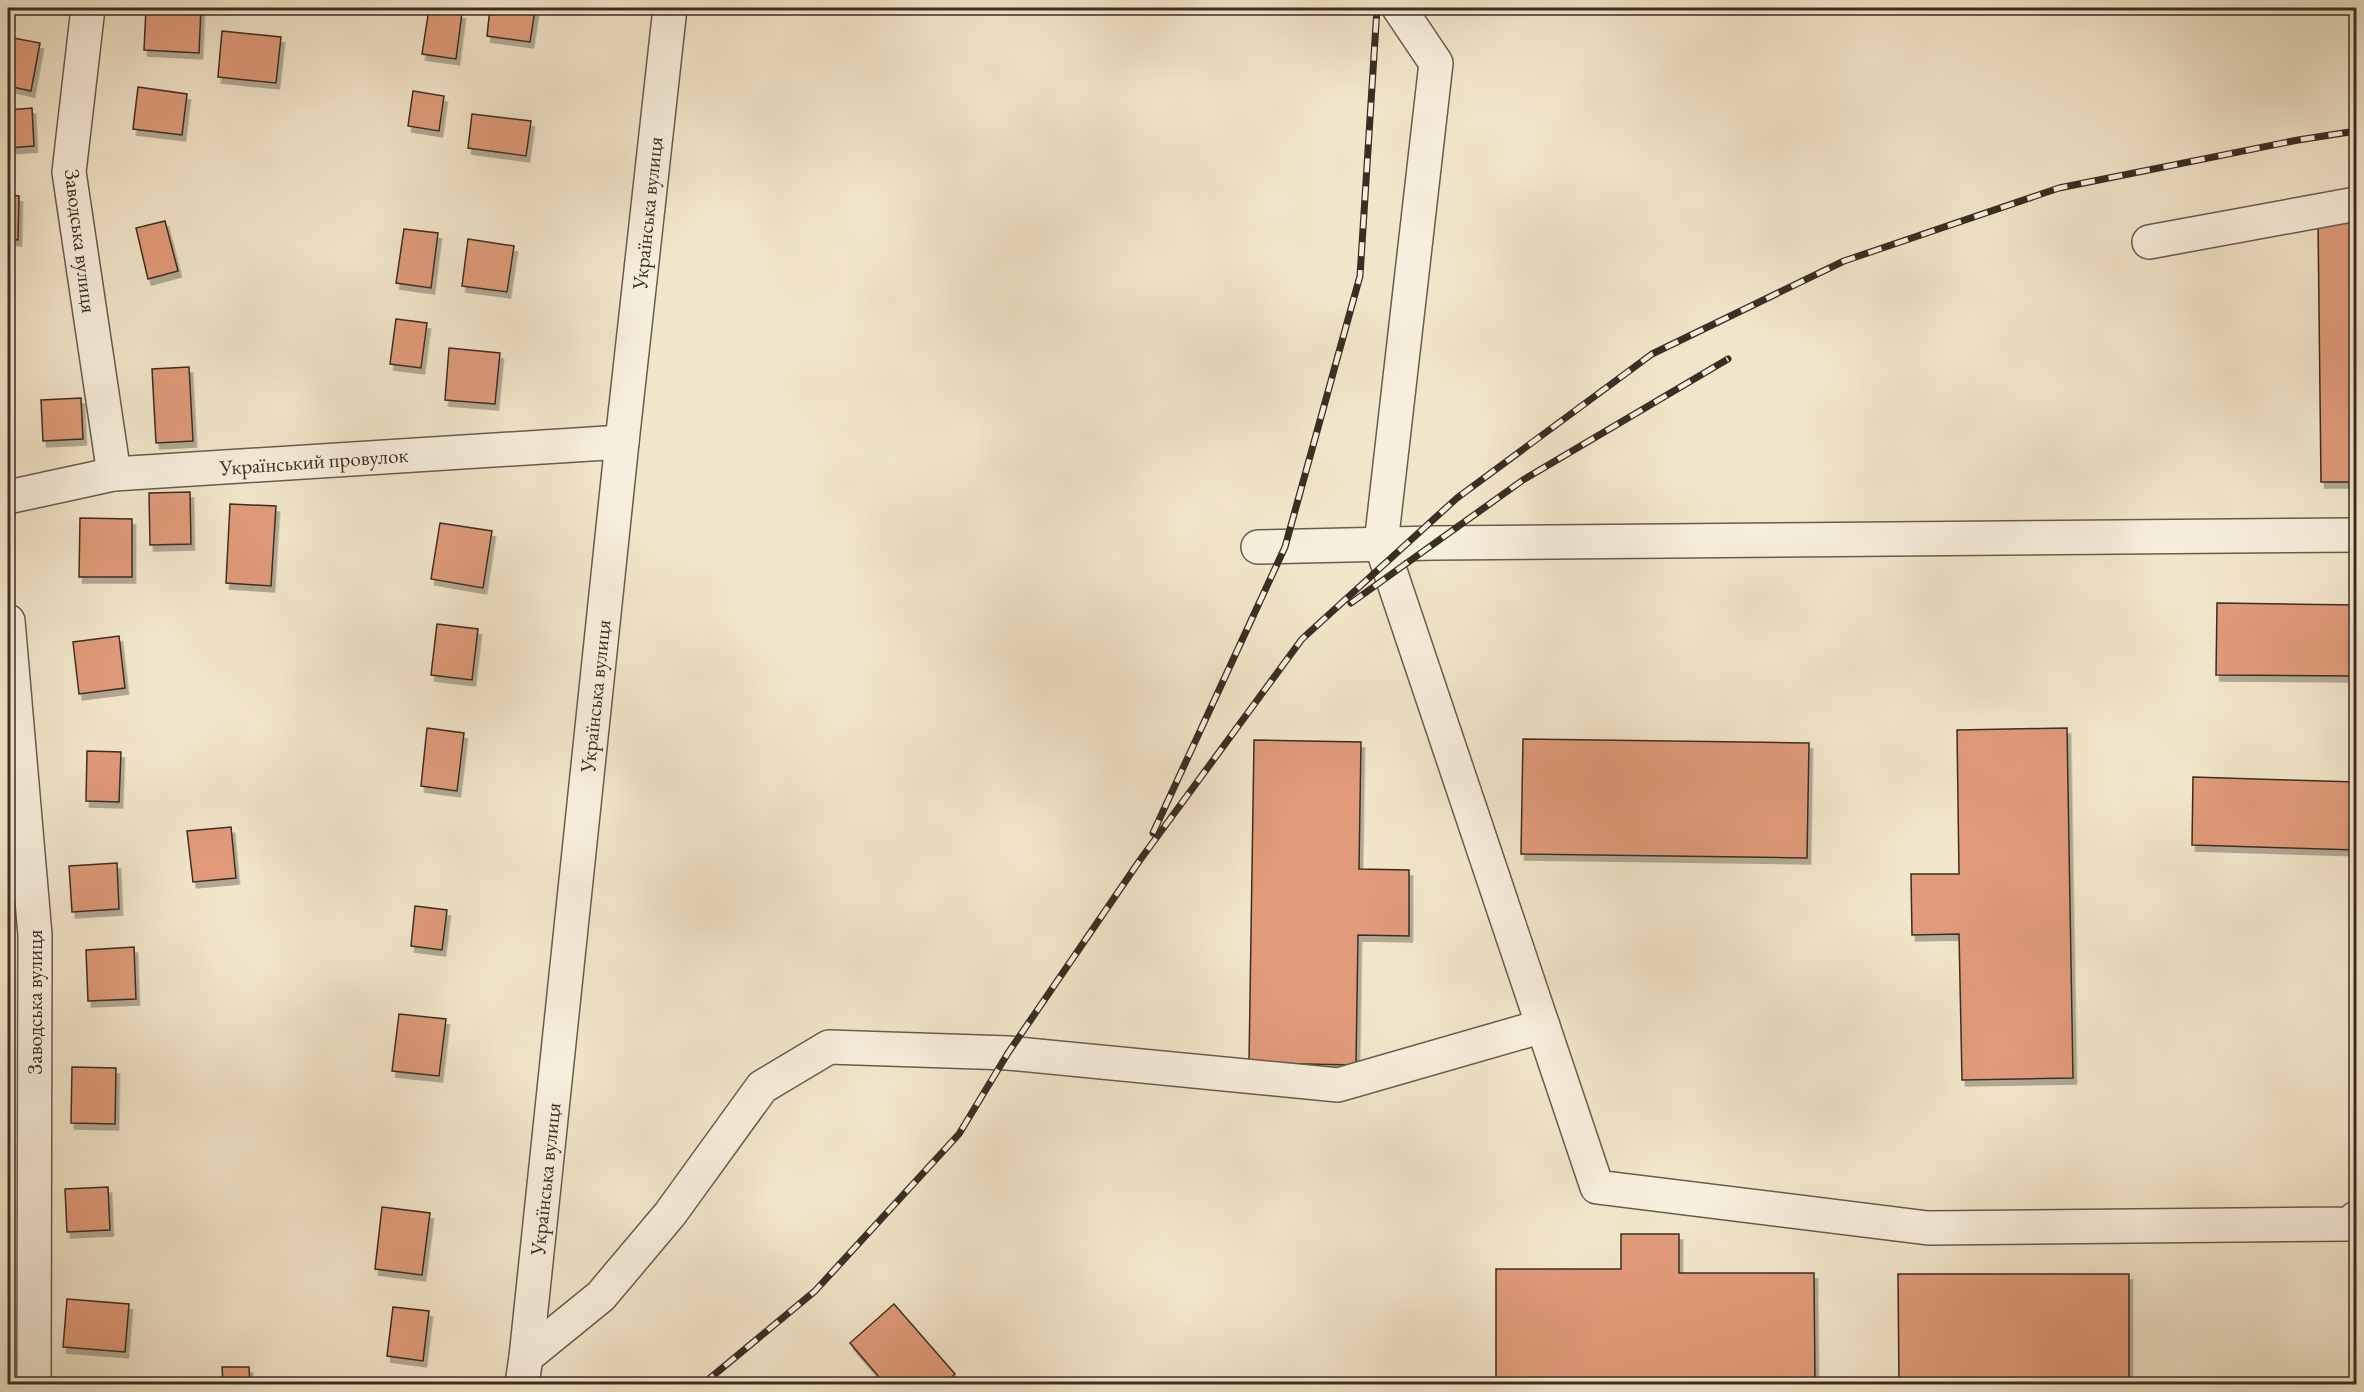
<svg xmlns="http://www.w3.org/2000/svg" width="2364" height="1392" font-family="'EB Garamond',serif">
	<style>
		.building { fill: #e19b7a; stroke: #3a2e24; stroke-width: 1.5; filter: url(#shadow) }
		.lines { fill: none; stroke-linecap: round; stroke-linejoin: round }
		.minor-casing { stroke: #685c4e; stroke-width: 36 }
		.minor { stroke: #f7efdd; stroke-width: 33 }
		.rail-casing { stroke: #3a2e24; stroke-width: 7 }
		.rail { stroke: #f7efdd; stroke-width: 4.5; stroke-dasharray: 14; stroke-linecap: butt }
		.labels { text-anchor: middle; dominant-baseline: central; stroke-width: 5; stroke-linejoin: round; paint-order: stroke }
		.street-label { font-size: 21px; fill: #3a2e24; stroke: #f7efdd }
	</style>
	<defs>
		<filter id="shadow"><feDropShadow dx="3.5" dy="6" stdDeviation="0" flood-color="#0004"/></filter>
	</defs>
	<rect width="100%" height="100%" fill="#f2e6ca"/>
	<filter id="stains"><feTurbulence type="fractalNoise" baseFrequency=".00333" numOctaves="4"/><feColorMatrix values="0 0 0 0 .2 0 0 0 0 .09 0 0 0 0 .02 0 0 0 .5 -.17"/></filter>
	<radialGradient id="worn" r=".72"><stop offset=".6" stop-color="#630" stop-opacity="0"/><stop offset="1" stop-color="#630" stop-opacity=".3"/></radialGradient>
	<g class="building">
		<path d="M 146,8 L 201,8 L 199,53 L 144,50 Z"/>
		<path d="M 490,8 L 535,10 L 530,42 L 487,36 Z"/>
		<path d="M 429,9 L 462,13 L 456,59 L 422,54 Z"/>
		<path d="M 222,31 L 281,37 L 276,83 L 218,77 Z"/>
		<path d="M 8,37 L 40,43 L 31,91 L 8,86 Z"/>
		<path d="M 138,87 L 187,94 L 182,135 L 133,129 Z"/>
		<path d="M 413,91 L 444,96 L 439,131 L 408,126 Z"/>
		<path d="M 32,108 L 34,146 L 8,148 L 8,110 Z"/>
		<path d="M 472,114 L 531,121 L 526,156 L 468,148 Z"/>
		<path d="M 8,195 L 19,196 L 18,240 L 8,239 Z"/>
		<path d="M 165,221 L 178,271 L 148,279 L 136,228 Z"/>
		<path d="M 2318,221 L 2356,221 L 2356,482 L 2321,482 Z"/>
		<path d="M 404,229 L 438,233 L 431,288 L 396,283 Z"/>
		<path d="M 468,239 L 514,246 L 507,292 L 462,286 Z"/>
		<path d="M 396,319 L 427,323 L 421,368 L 390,364 Z"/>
		<path d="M 449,348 L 500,353 L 495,404 L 445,400 Z"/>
		<path d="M 189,367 L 193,441 L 156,443 L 152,369 Z"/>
		<path d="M 81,398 L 83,439 L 43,441 L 41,400 Z"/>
		<path d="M 190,492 L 191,544 L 150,545 L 149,493 Z"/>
		<path d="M 230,504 L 276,506 L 271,586 L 226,583 Z"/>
		<path d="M 80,518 L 132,519 L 132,577 L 79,577 Z"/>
		<path d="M 440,523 L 492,531 L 483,588 L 431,579 Z"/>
		<path d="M 2217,603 L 2356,605 L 2356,676 L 2216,675 Z"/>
		<path d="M 437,624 L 478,629 L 472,680 L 431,675 Z"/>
		<path d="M 119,636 L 125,688 L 79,694 L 73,642 Z"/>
		<path d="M 427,728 L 464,733 L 457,791 L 421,786 Z"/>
		<path d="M 2067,728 L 2073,1078 L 1962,1080 L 1959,934 L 1912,935 L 1911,874 L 1959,874 L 1957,730 Z"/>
		<path d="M 1523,739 L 1809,743 L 1807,858 L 1521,854 Z"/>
		<path d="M 1254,740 L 1361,742 L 1359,869 L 1409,870 L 1409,936 L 1358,935 L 1356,1065 L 1249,1063 Z"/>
		<path d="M 87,751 L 121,752 L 119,802 L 86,801 Z"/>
		<path d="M 2193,777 L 2356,782 L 2356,850 L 2192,845 Z"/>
		<path d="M 231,827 L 236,878 L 193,882 L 187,831 Z"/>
		<path d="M 117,863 L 119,909 L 72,912 L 69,866 Z"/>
		<path d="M 415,906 L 447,910 L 442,950 L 411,946 Z"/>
		<path d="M 134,947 L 136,999 L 88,1001 L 86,950 Z"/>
		<path d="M 399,1014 L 446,1019 L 439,1076 L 392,1071 Z"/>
		<path d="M 72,1067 L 116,1068 L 115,1124 L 71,1123 Z"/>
		<path d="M 108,1187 L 110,1230 L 67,1232 L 65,1189 Z"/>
		<path d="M 382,1207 L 430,1213 L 422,1275 L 375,1269 Z"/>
		<path d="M 1621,1234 L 1679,1234 L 1679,1273 L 1814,1273 L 1815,1381 L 1496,1381 L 1496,1269 L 1621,1269 Z"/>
		<path d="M 1898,1274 L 2129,1274 L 2129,1384 L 1899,1384 Z"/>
		<path d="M 67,1299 L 129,1304 L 125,1352 L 63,1347 Z"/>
		<path d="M 894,1304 L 955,1374 L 943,1384 L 885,1384 L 850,1343 Z"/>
		<path d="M 393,1307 L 429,1311 L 423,1361 L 387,1356 Z"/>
		<path d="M 222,1367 L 249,1367 L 250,1384 L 223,1384 Z"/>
	</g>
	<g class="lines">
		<defs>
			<g id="minor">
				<path d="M 88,8 L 69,172 L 114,474"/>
				<path d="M 1399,8 L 1436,63 L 1381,544 L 1597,1187 L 1928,1228 L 2349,1224 L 2356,1218"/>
				<path d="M 2149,242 L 2356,204"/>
				<path d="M 8,497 L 114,474 L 622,442"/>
				<path d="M 1258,547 L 1434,543 L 2356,535"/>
				<path d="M 8,621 L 35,935 L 34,1384"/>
				<path d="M 526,1357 L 601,1296 L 670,1214 L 762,1087 L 829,1047 L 1008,1053 L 1338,1085 L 1543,1026"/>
				<path d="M 522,1384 L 526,1357 L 622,442 L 670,8"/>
			</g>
		</defs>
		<use href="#minor" class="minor-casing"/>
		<use href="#minor" class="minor"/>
		<defs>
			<g id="rail">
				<path d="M 1351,603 L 1523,480 L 1728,359"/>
				<path d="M 1153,833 L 1285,547 L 1360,276 L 1377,8"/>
				<path d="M 703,1384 L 815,1291 L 959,1134 L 1008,1053 L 1140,860 L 1302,639 L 1457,498 L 1652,354 L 1844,261 L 2059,188 L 2298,140 L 2356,131"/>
			</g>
		</defs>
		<use href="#rail" class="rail-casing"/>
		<use href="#rail" class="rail"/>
	</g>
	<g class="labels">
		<g class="street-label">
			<text transform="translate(647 213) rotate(-84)">Українська вулиця</text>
			<text transform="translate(81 241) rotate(83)">Заводська вулиця</text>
			<text transform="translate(314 461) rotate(-4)">Український провулок</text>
			<text transform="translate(595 696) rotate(-84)">Українська вулиця</text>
			<text transform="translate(34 1002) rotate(-90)">Заводська вулиця</text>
			<text transform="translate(545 1179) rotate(-84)">Українська вулиця</text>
		</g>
	</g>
	<rect width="2364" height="1392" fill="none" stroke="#f2e6ca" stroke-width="30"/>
	<rect x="9" y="9" width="2346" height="1374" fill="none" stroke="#3a2e24" stroke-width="3"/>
	<rect x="15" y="15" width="2334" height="1362" fill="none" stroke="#3a2e24" stroke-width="1.5"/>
	<rect width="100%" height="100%" filter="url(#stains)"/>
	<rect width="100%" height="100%" fill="url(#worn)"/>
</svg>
